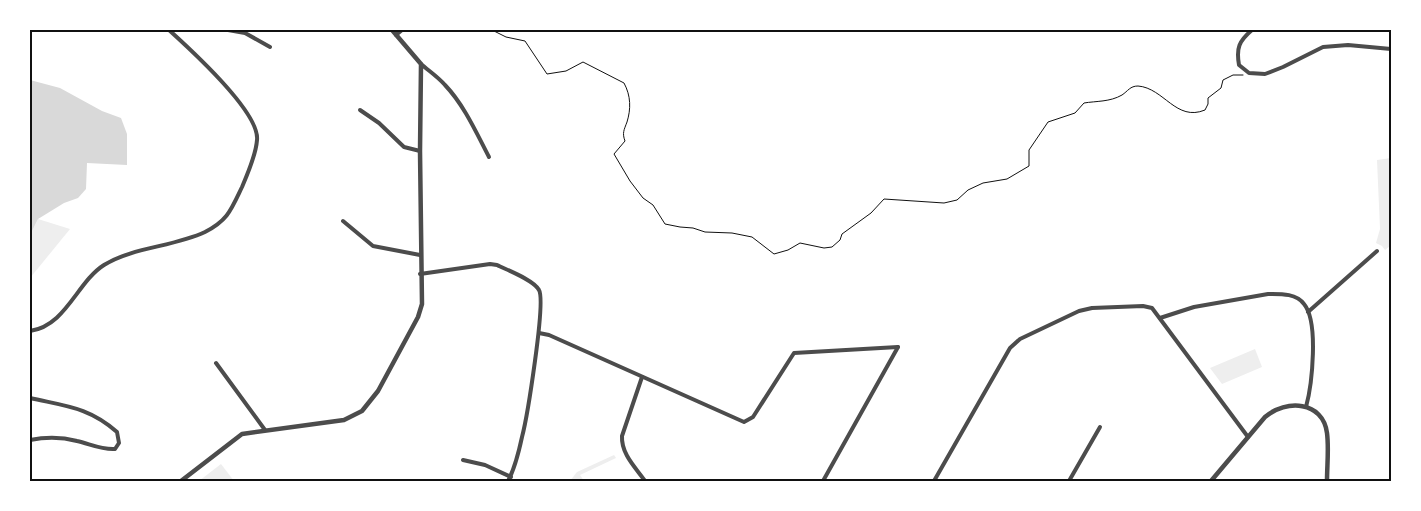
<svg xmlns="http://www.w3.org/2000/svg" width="1421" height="511" font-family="Georgia,serif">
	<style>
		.green { fill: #eee }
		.water { fill: #d9d9d9 }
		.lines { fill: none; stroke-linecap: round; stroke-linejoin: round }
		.path { stroke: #111; stroke-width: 1 }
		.minor { stroke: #4c4c4c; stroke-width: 4 }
		.tertiary { stroke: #4c4c4c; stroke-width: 4.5 }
		.neatline { fill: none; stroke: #111; stroke-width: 2 }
	</style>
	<rect width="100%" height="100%" fill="#fff"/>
	<g class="green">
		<path d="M 1391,158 L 1391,245 L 1385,250 L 1382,246 L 1376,243 L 1380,229 L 1377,160 Z"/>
		<path d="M 38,219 L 70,229 L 30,278 L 30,235 Z"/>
		<path d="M 1255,349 L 1262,367 L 1222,384 L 1210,368 Z"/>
		<path d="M 614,455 L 616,458 L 580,475 L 584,481 L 570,481 L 577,472 Z"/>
		<path d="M 221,464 L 234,481 L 199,481 Z"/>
	</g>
	<path class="water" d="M 30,80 L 60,88 L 102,111 L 121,118 L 127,134 L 127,165 L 87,163 L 86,189 L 78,198 L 64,203 L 38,219 L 30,235 Z"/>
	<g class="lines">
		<path class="path" d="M 492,30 L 506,37 L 525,41 L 547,74 L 566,71 L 583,62 L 624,83 C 631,96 631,109 627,122 C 624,130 622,133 625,141 L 614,154 L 630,181 L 643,198 L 653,205 L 665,224 L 680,227 L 693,228 L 705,232 L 732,233 L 752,237 L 774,254 L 788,250 L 800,243 L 824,248 L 832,247 L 840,240 L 842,234 L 871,213 L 884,199 L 944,203 L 957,200 L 968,190 L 983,183 L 1007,179 L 1029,166 L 1029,150 L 1048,122 L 1075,113 L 1084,103 C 1096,101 1110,102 1122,95 C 1128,91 1130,86 1138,86 C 1164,88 1176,122 1205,110 L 1208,104 L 1208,98 L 1221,88 L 1223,80 L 1233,75 L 1243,75"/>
		<g class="minor">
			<path d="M 228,30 L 245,33 L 270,47"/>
			<path d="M 1252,30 C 1239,41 1236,48 1239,65 L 1249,73 L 1265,74 L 1283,67 L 1323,47 L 1348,45 L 1391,49"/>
			<path d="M 396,35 L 402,30"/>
			<path d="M 421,64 C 429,71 438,77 445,85 C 464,105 476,132 489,157"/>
			<path d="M 360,110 L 379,123 L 404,147 L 420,151"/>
			<path d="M 343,221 L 373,246 L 420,255"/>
			<path d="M 420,274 L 490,264 L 497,265 C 507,270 534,280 539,290 C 546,302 527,418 522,437 C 519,451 515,468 508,481"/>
			<path d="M 1308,312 L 1377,251"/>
			<path d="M 1160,318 L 1194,307 L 1268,294 C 1280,294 1296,293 1304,304 C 1319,322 1312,385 1306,407"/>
			<path d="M 30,331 C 66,326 77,282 104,265 C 133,247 173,247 205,232 C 228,220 231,210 242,187 C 248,173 256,155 257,140 C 260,113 190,49 169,30"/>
			<path d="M 539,333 L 549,335 L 744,422 L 753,417 L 794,353 L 898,347"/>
			<path d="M 216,363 L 265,430"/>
			<path d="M 642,377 L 622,436 C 621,454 636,468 645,481"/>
			<path d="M 30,398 C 65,406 89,407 117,432 L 119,443 L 115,449 C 102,450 90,444 77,441 C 62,437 45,437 30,440"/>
			<path d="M 463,460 L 485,465 L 511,477"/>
			<path d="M 823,481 L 898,347"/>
			<path d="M 934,481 L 1010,348 L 1020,339 L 1079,311 L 1092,308 L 1143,306 L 1152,308 L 1248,437"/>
			<path d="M 1069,481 L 1100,427"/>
		</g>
		<g class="tertiary">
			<path d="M 181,481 L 242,434 L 344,420 L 362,411 L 378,391 L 418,317 L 422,304 L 420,151 L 421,64 L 392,30"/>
			<path d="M 1211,481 L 1265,417 C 1286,399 1323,401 1327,433 C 1329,448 1327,466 1327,481"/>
		</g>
	</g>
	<rect width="1421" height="511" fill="none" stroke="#ffffff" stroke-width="62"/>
	<rect x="31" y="31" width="1359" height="449" class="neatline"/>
</svg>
